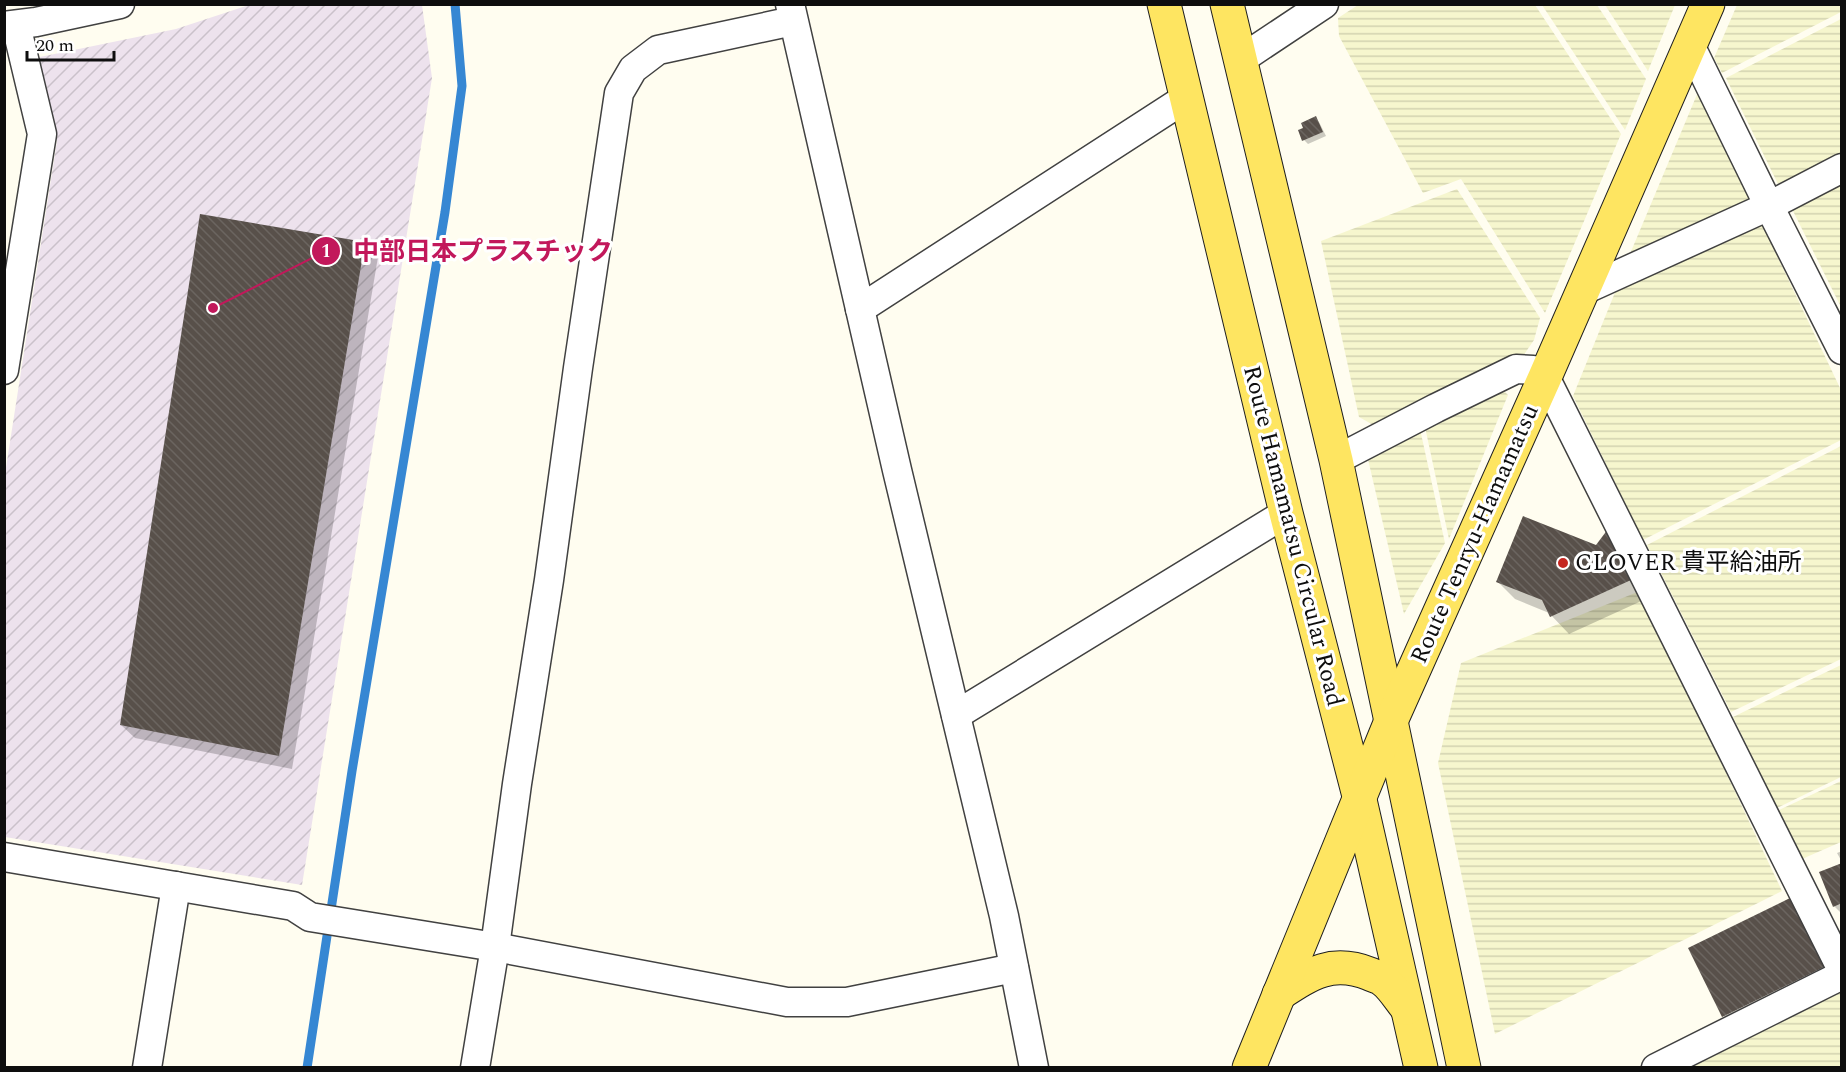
<svg xmlns="http://www.w3.org/2000/svg" width="1846" height="1072" font-family="Spectral,'Noto Sans JP',serif">
	<style>
		.industrial { fill: url(#industrial-furrows) }
		.farmland { fill: url(#farmland-rules) }
		.shadow { fill: #0003 }
		.lines { fill: none; stroke-linecap: round; stroke-linejoin: round }
		.stream { stroke: #3687d3; stroke-width: 9 }
		.building { fill: url(#building-back-hatch) }
		.minor-casing { stroke: #414141; stroke-width: 31 }
		.major-casing { stroke: #1f1f1f; stroke-width: 35 }
		.minor { stroke: #fff; stroke-width: 28 }
		.major { stroke: #fee561; stroke-width: 33 }
		.poi-dot { fill: #c52620; stroke: #fff; stroke-width: 2 }
		.labels { text-anchor: middle; dominant-baseline: central; stroke-width: 6; stroke-linejoin: round; paint-order: stroke }
		.street-label { font-size: 24px; fill: #0e0e0e; stroke: #fff }
		.poi-label { font-size: 24px; fill: #0e0e0e; stroke: #fff; text-anchor: start }
		.leader { fill: none; stroke: #c2185b; stroke-width: 2 }
		.callout-dot { fill: #c2185b; stroke: #fff; stroke-width: 2 }
		.mark-label { font-size: 18px; text-anchor: middle; font-weight: bold; fill: #fff }
		.callout-label { font-size: 26px; text-anchor: middle; font-weight: bold; fill: #c2185b; stroke: #fff; stroke-width: 6; stroke-linejoin: round; paint-order: stroke }
	</style>
	<defs>
		<pattern id="industrial-furrows" width="10" height="10" patternUnits="userSpaceOnUse" patternTransform="scale(1.5)"><rect width="10" height="10" fill="#ede2ed"/><path d="M-1 1l2-2M0 10L10 0M9 11l2-2" fill="none" stroke="#cac1ca"/></pattern>
		<pattern id="farmland-rules" width="6" height="5" patternUnits="userSpaceOnUse" patternTransform="scale(1.5)"><rect width="6" height="5" fill="#f6f6ce"/><path d="M0 2.5h6" fill="none" stroke="#d2d2b0"/></pattern>
		<pattern id="building-back-hatch" width="6" height="6" patternUnits="userSpaceOnUse" patternTransform="scale(1.5)"><rect width="6" height="6" fill="#58504a"/><path d="M-1 5l2 2M0 0l6 6M5-1l2 2" fill="none" stroke="#6b6560"/></pattern>
	</defs>
	<rect width="100%" height="100%" fill="#fffdf0"/>
	<path class="industrial" d="M 249,5 L 422,5 L 432,78 L 302,885 L 5,837 L 5,474 L 57,141 L 35,58 L 176,29 Z"/>
	<g class="farmland">
		<path d="M 1358,5 L 1535,5 L 1621,134 L 1545,313 L 1461,179 L 1423,193 L 1339,36 L 1338,18 Z"/>
		<path d="M 1542,5 L 1597,5 L 1646,79 L 1625,130 Z"/>
		<path d="M 1605,5 L 1675,5 L 1648,71 Z"/>
		<path d="M 1737,5 L 1841,5 L 1841,12 L 1722,73 L 1714,58 Z"/>
		<path d="M 1841,19 L 1841,153 L 1778,184 L 1726,78 Z"/>
		<path d="M 1698,92 L 1751,199 L 1627,261 Z"/>
		<path d="M 1841,179 L 1841,307 L 1790,205 Z"/>
		<path d="M 1457,189 L 1540,318 L 1534,340 L 1523,356 L 1377,427 L 1359,417 L 1321,241 Z"/>
		<path d="M 1760,220 L 1841,390 L 1841,440 L 1643,540 L 1573,396 L 1616,290 Z"/>
		<path d="M 1502,389 L 1508,395 L 1449,539 L 1425,427 Z"/>
		<path d="M 1420,429 L 1445,543 L 1404,614 L 1367,455 Z"/>
		<path d="M 1841,446 L 1841,659 L 1731,712 L 1647,545 Z"/>
		<path d="M 1640,591 L 1782,891 L 1495,1034 L 1438,763 L 1461,663 Z"/>
		<path d="M 1841,665 L 1841,777 L 1777,808 L 1733,717 Z"/>
		<path d="M 1841,781 L 1841,842 L 1802,859 L 1779,810 Z"/>
		<path d="M 1841,991 L 1841,1067 L 1682,1067 Z"/>
	</g>
	<g class="shadow">
		<path d="M 1315,118 L 1319,122 L 1326,136 L 1308,144 L 1304,140 Z"/>
		<path d="M 364,243 L 378,257 L 292,769 L 135,738 L 121,725 Z"/>
		<path d="M 1608,531 L 1648,598 L 1569,634 L 1549,613 L 1515,599 L 1497,581 L 1596,547 Z"/>
		<path d="M 1842,851 L 1842,862 L 1837,853 Z"/>
		<path d="M 1842,865 L 1842,914 L 1834,906 Z"/>
		<path d="M 1790,900 L 1803,914 L 1836,980 L 1737,1029 L 1724,1016 Z"/>
	</g>
	<g class="lines">
		<path class="stream" d="M 307,1068 L 352,771 L 445,212 L 462,86 L 455,4"/>
	</g>
	<g class="building">
		<path d="M 1316,116 L 1323,132 L 1302,141 L 1298,130 L 1303,128 L 1301,123 Z"/>
		<path d="M 200,214 L 365,242 L 279,756 L 120,725 Z"/>
		<path d="M 1523,516 L 1596,545 L 1608,529 L 1631,580 L 1550,617 L 1542,600 L 1496,582 Z"/>
		<path d="M 1842,863 L 1842,903 L 1833,907 L 1819,872 Z"/>
		<path d="M 1790,898 L 1824,967 L 1722,1017 L 1688,948 Z"/>
	</g>
	<g class="lines">
		<defs>
			<g id="minor">
				<path d="M 790,4 L 897,470 L 1004,916 L 1034,1068"/>
				<path d="M 4,26 L 36,22 L 120,4"/>
				<path d="M 1691,47 L 1769,206 L 1842,350"/>
				<path d="M 1240,60 L 1324,4"/>
				<path d="M 1582,291 L 1769,206 L 1842,168"/>
				<path d="M 860,309 L 1186,98"/>
				<path d="M 4,370 L 42,134 L 16,25"/>
				<path d="M 1336,460 L 1436,408 L 1516,369 L 1533,370 L 1545,377 L 1842,970"/>
				<path d="M 956,715 L 1286,513"/>
				<path d="M 4,857 L 293,906 L 310,917 L 495,947 L 787,1002 L 847,1002 L 1014,968"/>
				<path d="M 147,1068 L 176,886"/>
				<path d="M 475,1068 L 495,947 L 517,784 L 549,580 L 578,368 L 619,93 L 633,69 L 658,50 L 793,21"/>
				<path d="M 1656,1068 L 1842,975"/>
			</g>
			<g id="major">
				<path d="M 1164,4 L 1286,513 L 1360,800 L 1421,1068"/>
				<path d="M 1227,4 L 1336,460 L 1464,1068"/>
				<path d="M 1279,994 C 1311,973 1332,959 1370,974 C 1374,976 1380,977 1383,980 C 1392,986 1400,1000 1407,1008"/>
				<path d="M 1249,1068 L 1391,721 L 1545,377 L 1708,4"/>
			</g>
		</defs>
		<use href="#minor" class="minor-casing"/>
		<use href="#major" class="major-casing"/>
		<use href="#minor" class="minor"/>
		<use href="#major" class="major"/>
	</g>
	<circle class="poi-dot" cx="1563" cy="563" r="6"/>
	<g class="labels">
		<g class="street-label">
			<text transform="translate(1475 534) rotate(-66)">Route Tenryu-Hamamatsu</text>
			<text transform="translate(1293 536) rotate(76)">Route Hamamatsu Circular Road</text>
		</g>
		<g class="poi-label">
			<text x="1575" y="563">CLOVER 貴平給油所</text>
		</g>
	</g>
	<path class="leader" d="M213 308L326 251"/>
	<g class="callout-dot">
		<circle cx="213" cy="308" r="6"/>
		<circle cx="326" cy="251" r="15"/>
	</g>
	<g class="mark-label">
		<text x="326" y="257">1</text>
	</g>
	<g class="callout-label">
		<text x="483" y="260">中部日本プラスチック</text>
	</g>
	<rect width="1846" height="1072" fill="none" stroke="#0e0e0e" stroke-width="12"/>
	<path d="M27 51v9h87v-9" fill="none" stroke="#0e0e0e" stroke-width="3"/>
	<text x="36" y="51" font-size="18" fill="#0e0e0e" stroke="#ffffff" stroke-width="4.5" paint-order="stroke">20 m</text>
</svg>
